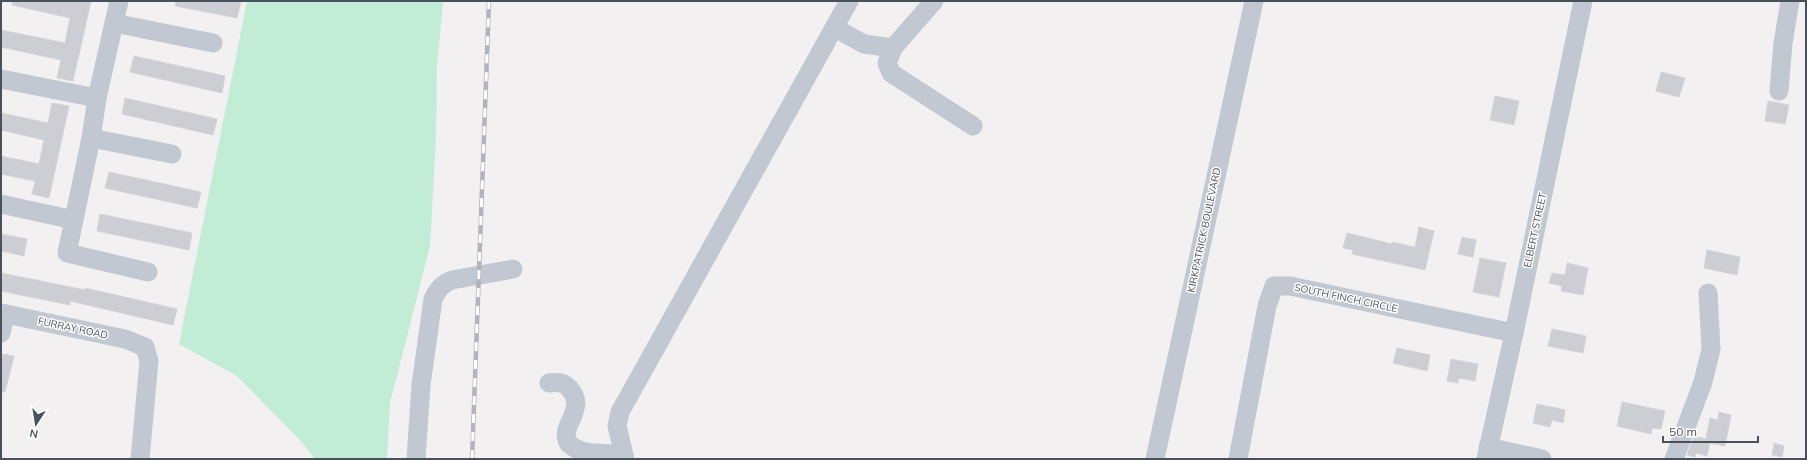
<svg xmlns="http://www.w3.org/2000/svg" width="1807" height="460" font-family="Mulish,sans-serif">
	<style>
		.green { fill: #c1edd7 }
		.building { fill: #cdced4; stroke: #d4d5db }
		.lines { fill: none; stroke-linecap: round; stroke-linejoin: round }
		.minor { stroke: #c1c8d1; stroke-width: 19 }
		.rail-casing { stroke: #b2b4b9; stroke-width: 4.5 }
		.rail { stroke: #fff; stroke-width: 3; stroke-dasharray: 9; stroke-linecap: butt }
		.labels { text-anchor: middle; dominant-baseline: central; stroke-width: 3; stroke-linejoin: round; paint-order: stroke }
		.street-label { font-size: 10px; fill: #49515c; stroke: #fff }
	</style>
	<rect width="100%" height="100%" fill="#f2f0f0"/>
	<path class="green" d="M 247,1 L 443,1 L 437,67 L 436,139 L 430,246 L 390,403 L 387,459 L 315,459 L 299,439 L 237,376 L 179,344 Z"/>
	<g class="building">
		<path d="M 13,1 L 91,1 L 73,81 L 57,78 L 61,60 L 1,47 L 1,30 L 65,43 L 70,18 L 12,5 Z"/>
		<path d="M 176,1 L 241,1 L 237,18 L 175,6 Z"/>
		<path d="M 134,56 L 225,76 L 222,93 L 130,72 Z"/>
		<path d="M 1661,72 L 1685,78 L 1679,97 L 1656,91 Z"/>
		<path d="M 1495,96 L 1519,101 L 1514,125 L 1490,120 Z"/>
		<path d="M 125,98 L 217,119 L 213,135 L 122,114 Z"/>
		<path d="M 1768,101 L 1789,105 L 1785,124 L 1765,121 Z"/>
		<path d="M 52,103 L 69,106 L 49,198 L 32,194 L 35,181 L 1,174 L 1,156 L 39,164 L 44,140 L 1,130 L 1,113 L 48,123 Z"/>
		<path d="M 109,172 L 201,192 L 197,208 L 105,188 Z"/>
		<path d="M 100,214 L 192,233 L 189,250 L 97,231 Z"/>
		<path d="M 1419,227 L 1434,231 L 1425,270 L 1352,254 L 1353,250 L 1343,248 L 1347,233 L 1392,244 L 1392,242 L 1415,247 Z"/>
		<path d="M 1,234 L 27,239 L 24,256 L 1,251 Z"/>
		<path d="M 1462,237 L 1476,240 L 1473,257 L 1458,254 Z"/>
		<path d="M 1707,250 L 1740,257 L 1737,275 L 1704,268 Z"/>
		<path d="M 1480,258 L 1506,263 L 1499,297 L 1473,292 Z"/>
		<path d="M 1567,263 L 1588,268 L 1583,295 L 1561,291 L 1562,286 L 1549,283 L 1552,273 L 1565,275 Z"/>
		<path d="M 1,273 L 85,290 L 85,288 L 177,309 L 173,325 L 70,301 L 70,305 L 1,291 Z"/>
		<path d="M 1552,329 L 1586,336 L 1583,353 L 1548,346 Z"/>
		<path d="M 1397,348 L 1430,355 L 1427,371 L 1393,363 Z"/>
		<path d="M 3,354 L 14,356 L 5,392 L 1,392 L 1,363 Z"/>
		<path d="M 1451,359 L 1478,364 L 1475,381 L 1459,378 L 1458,383 L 1447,381 Z"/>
		<path d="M 1622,402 L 1665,411 L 1661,429 L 1652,428 L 1651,434 L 1617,426 Z"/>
		<path d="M 1537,404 L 1565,410 L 1563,423 L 1552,420 L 1550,427 L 1533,423 Z"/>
		<path d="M 1719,412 L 1731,415 L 1725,446 L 1710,443 L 1707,456 L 1696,453 L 1695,457 L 1687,455 L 1694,436 L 1706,439 L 1710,418 L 1718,420 Z"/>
		<path d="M 1774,443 L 1784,446 L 1782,457 L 1772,455 Z"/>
	</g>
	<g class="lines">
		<g class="minor">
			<path d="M 119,1 L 97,98 L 91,138 L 67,253 L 148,272"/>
			<path d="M 114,23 L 213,43"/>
			<path d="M 835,28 L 864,44 L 893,48 L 887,63 L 891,73 L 973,126"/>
			<path d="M 893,48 L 934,1"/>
			<path d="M 1,79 L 97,98"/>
			<path d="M 1779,91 L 1783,43 L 1790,1"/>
			<path d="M 91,138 L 172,154"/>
			<path d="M 1,204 L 74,220"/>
			<path d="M 1,313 L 125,339 L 145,347 L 149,361 L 140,459"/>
			<path d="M 1,333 L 5,314"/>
			<path d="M 549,383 C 556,382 564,382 569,388 C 589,410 557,426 569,444 C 589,460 604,447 622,459"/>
			<path d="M 1488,447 L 1542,459"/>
			<path d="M 416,459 L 421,385 L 433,299 C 438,289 442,284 452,280 L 513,269"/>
			<path d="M 625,459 L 617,426 L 620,412 L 849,1"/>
			<path d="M 1155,459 L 1254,1"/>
			<path d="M 1238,459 L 1267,306 L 1274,286 L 1290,286 L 1514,333"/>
			<path d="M 1486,459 L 1514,333 L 1583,1"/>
			<path d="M 1674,459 L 1703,382 L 1711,349 L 1708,293"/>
		</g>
		<defs>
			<path id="rail" d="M 472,459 L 489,1"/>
		</defs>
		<use href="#rail" class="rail-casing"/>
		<use href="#rail" class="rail"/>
	</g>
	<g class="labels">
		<g class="street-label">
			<text transform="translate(1204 230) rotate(-78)">KIRKPATRICK BOULEVARD</text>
			<text transform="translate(1535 230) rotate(-78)">ELBERT STREET</text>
			<text transform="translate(1346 298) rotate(12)">SOUTH FINCH CIRCLE</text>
			<text transform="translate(73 328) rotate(12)">FURRAY ROAD</text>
		</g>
	</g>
	<rect width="1807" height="460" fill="none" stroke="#49515c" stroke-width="4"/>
	<g transform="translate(36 424) rotate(192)" stroke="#ffffff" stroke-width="3" paint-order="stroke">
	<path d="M0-3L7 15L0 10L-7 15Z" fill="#49515c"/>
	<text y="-6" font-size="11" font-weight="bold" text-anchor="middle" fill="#49515c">N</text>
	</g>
	<path d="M1663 436v6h95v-6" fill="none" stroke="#49515c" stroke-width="2"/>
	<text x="1669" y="436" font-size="12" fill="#49515c" stroke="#ffffff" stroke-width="3" paint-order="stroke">50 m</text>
</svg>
